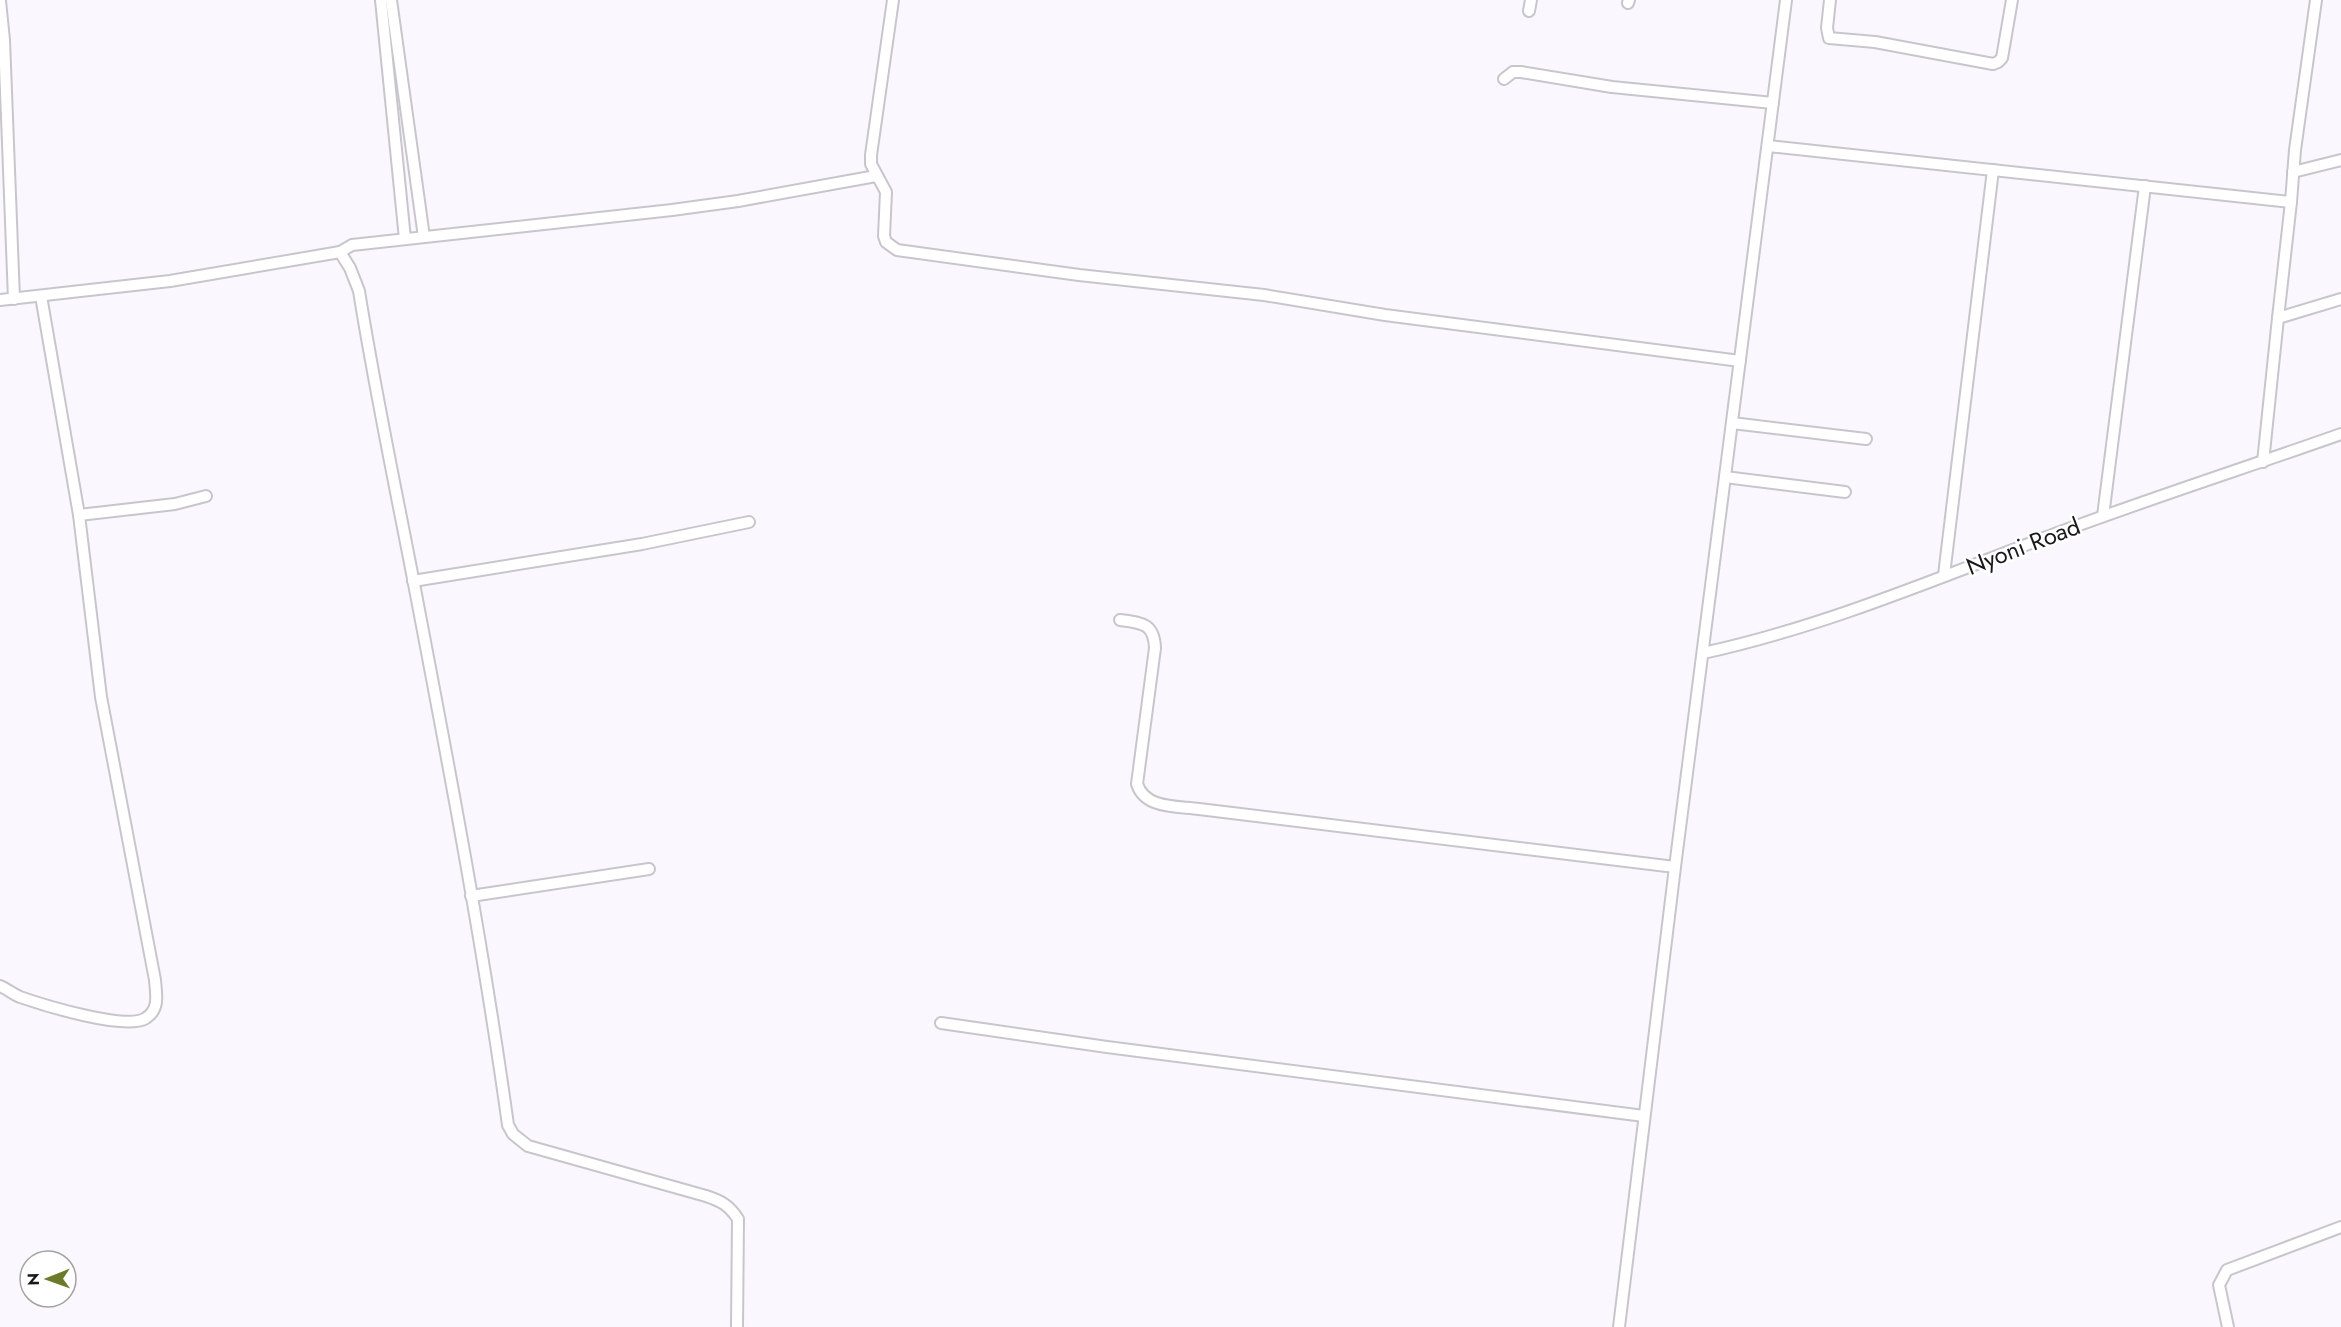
<svg xmlns="http://www.w3.org/2000/svg" width="2341" height="1327" viewBox="0 0 2341 1327" font-family="Jost,sans-serif">
	<rect width="100%" height="100%" fill="#faf8fe"/>
	<g fill="none" stroke-linecap="round" stroke-linejoin="round">
		<defs>
			<g id="minor">
				<polyline points="381,0 405,239"/>
				<polyline points="391,0 424,237"/>
				<polyline points="893,0 871,155 871,164 886,192 884,236 886,242 897,250 1079,275 1264,295 1385,315 1740,361"/>
				<polyline points="1830,0 1827,28 1829,38 1875,42 1993,64 1998,62 2002,58 2012,0"/>
				<polyline points="0,1 4,40 14,299"/>
				<polyline points="1628,3 1629,0"/>
				<polyline points="1529,11 1531,0"/>
				<polyline points="1504,79 1513,72 1521,72 1612,87 1773,103"/>
				<polyline points="1768,146 2291,202 2295,150 2316,0"/>
				<polyline points="2293,172 2341,160"/>
				<polyline points="2291,202 2278,318 2341,299"/>
				<polyline points="340,252 352,245 672,210 738,201 876,176"/>
				<path d="M 0,300 L 170,281 L 340,252 L 350,268 L 359,291 C 375,391 396,490 415,589 C 449,767 483,945 508,1125 L 513,1134 L 528,1146 L 706,1196 C 721,1201 729,1205 738,1219 L 737,1327"/>
				<polyline points="1732,423 1866,439"/>
				<polyline points="2263,462 2278,318"/>
				<polyline points="1725,477 1845,492"/>
				<polyline points="79,515 175,504 206,496"/>
				<polyline points="2103,516 2145,186"/>
				<polyline points="1944,575 1993,170"/>
				<polyline points="413,581 642,544 749,522"/>
				<path d="M 1120,620 C 1142,623 1154,623 1155,648 L 1137,784 C 1145,809 1177,806 1199,809 L 1675,867"/>
				<path d="M 1703,653 C 1823,627 1938,578 2052,535 C 2148,499 2245,468 2341,434"/>
				<polyline points="471,896 649,869"/>
				<path d="M 0,986 C 7,989 13,994 20,997 C 43,1005 127,1031 146,1018 C 160,1009 156,994 155,980 L 101,697 L 79,515 L 41,296"/>
				<polyline points="941,1023 1107,1047 1644,1116"/>
				<polyline points="1619,1327 1675,867 1786,0"/>
				<polyline points="2228,1327 2219,1285 2227,1270 2341,1227"/>
			</g>
		</defs>
		<!-- minor casing -->
		<use href="#minor" stroke="#c8c6cc" stroke-width="14"/>
		<!-- minor -->
		<use href="#minor" stroke="#fff" stroke-width="10"/>
	</g>
	<g text-anchor="middle" dominant-baseline="central" stroke-width="5" stroke-linejoin="round" paint-order="stroke">
		<!-- street labels -->
		<g font-size="24" fill="#19191b" stroke="#fff">
			<text transform="translate(2023 546) rotate(-21)">Nyoni Road</text>
		</g>
	</g>
	<!-- north arrow -->
	<g transform="translate(48 1279) rotate(269)"><circle r="28" fill="#ffffff" stroke="#a3a3a4" stroke-width="1.5"/>
	<path d="M0-4.5L10 22L0 15L-10 22Z" fill="#6c7b28"/>
	<text y="-9" font-size="16" font-weight="bold" text-anchor="middle" fill="#19191b">N</text>
	</g>
</svg>
